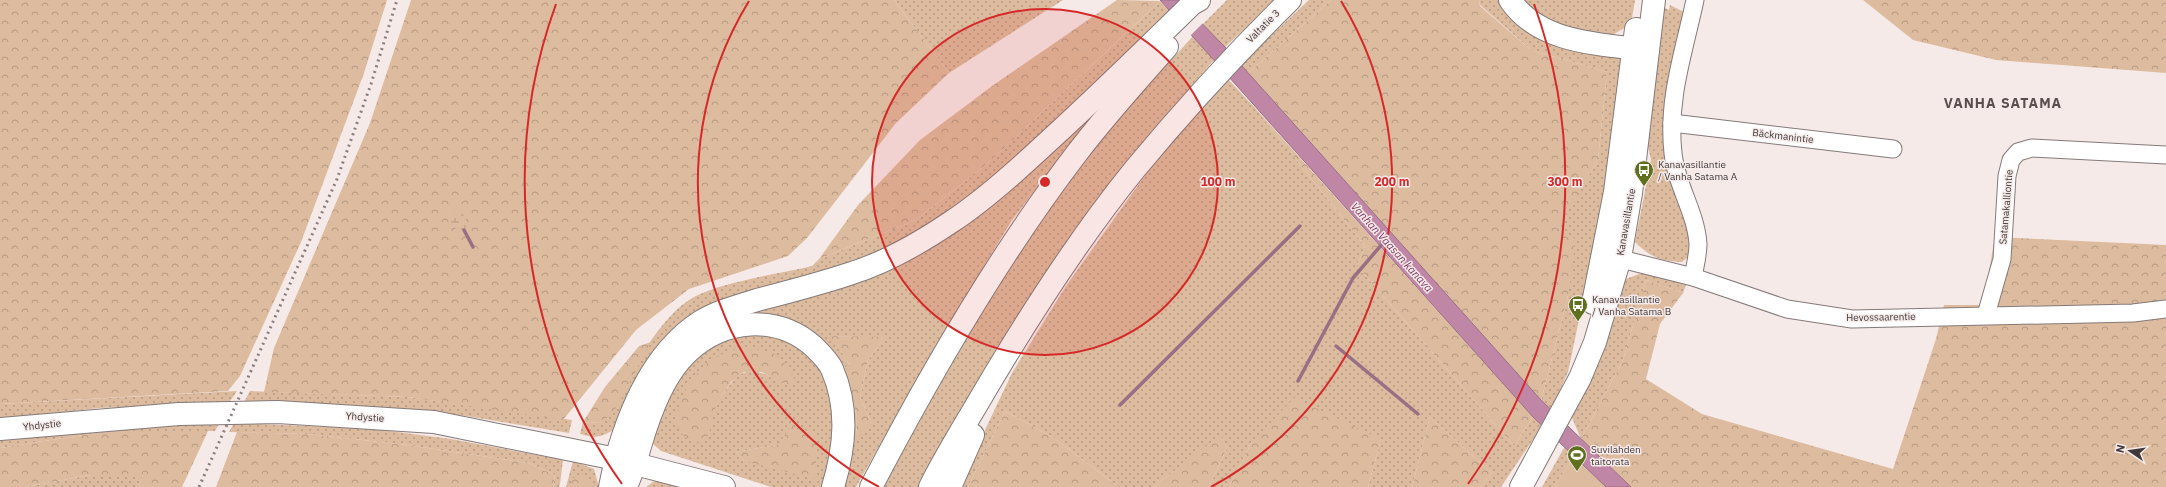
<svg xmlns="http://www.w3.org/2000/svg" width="2166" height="487" viewBox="0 0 2166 487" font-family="'IBM Plex Sans',sans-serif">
	<defs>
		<pattern id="grass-dots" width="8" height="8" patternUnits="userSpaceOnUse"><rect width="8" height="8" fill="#ddbb9e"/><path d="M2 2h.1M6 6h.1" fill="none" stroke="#b59982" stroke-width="1.8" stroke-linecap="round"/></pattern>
		<pattern id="forest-crowns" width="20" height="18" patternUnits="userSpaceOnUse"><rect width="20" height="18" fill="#ddbb9e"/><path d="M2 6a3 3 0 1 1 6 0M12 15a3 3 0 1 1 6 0" fill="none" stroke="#b59982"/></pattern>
		<pattern id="wetland-marsh" width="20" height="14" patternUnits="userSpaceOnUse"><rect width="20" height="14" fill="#ddbb9e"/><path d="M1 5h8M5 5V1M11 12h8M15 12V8" fill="none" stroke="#b59982"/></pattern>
	</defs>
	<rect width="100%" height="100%" fill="#f6eae9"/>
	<!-- grass -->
	<g fill="url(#grass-dots)" fill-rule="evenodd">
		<polygon points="894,0 1063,0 949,73"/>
		<polygon points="1227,0 1276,0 1225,47 1202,25"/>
		<polygon points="1309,0 1331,0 1248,73 1240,65"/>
		<polygon points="1479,0 1501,0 1624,61 1600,239 1584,296 1568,372 1551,410 1541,401 1568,296 1555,230 1598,160 1607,72 1531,50 1480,5"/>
		<polygon points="1522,0 1635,0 1631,24 1609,37 1546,21"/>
		<path d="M 1160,1 L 1172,14 L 996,180 L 874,260 L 777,287 L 613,430 C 600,438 595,438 580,434 L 583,422 L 602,423 C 624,386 654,323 689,300 C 717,282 779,274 812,266 L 819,259 L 916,220 L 988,163 Z"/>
		<path d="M 1670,5 L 1684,12 L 1667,110 L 1692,249 L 1689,256 L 1682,262 C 1660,261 1650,257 1635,242 L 1651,160 L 1646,137 L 1661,6 L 1669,10 Z"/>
		<polygon points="1193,36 1214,60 1128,159 1011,327 921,487 883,487 943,374 1035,228 1103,136"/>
		<polygon points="1228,79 1256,109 1365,246 1357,266 1514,446 1533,417 1542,426 1501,487 1480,487 1492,473 1430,417 1412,487 1368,487 1381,439 1252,442 1229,487 1209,487 1227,448 1221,436 1153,487 1119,487 1054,438 1005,411 968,487 958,487 1012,373 1066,286 1159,156"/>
		<path d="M 1102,103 L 1012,220 L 937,343 L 856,487 L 838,487 L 839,369 L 738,311 L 850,282 ZM 831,336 L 884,338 L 868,360 L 860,397 L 871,423 L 856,435 L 857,417 L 844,369 L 849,364 Z"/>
		<polygon points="1639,274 1653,274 1686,285 1683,293 1646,280 1623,360 1581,439 1570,413 1621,285 1626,279"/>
		<path d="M 759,329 L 793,338 L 816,359 L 835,392 L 836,440 L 827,487 L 771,487 L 661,451 L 652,443 L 654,420 L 675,382 L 701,346 ZM 737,349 L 777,381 C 744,359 734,377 716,405 ZM 777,445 L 744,461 L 736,452 Z"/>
		<polygon points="237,391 229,403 99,408 0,419 0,404"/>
		<polygon points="250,391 408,397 572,420 569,433 460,415 396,410 243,404"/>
		<polygon points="234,423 374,429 451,439 563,460 560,484 559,487 553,487 555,475 528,463 408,445 308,434 229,432"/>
		<polygon points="219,424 215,431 109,431 0,448 0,439 115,426"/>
		<polygon points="1565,446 1574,457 1554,487 1542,487"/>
		<polygon points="573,461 594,469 599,487 566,487"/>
		<polygon points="90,475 143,475 138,487 25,487"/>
		<polygon points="656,480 683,487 646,487"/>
	</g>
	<!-- forest -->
	<g fill="url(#forest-crowns)">
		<polygon points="0,0 387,0 364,73 301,242 240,376 228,391 0,404"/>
		<polygon points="411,0 894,0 949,73 896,123 807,238 788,256 689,289 636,330 563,420 408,397 264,392 274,348 370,123"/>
		<polygon points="1117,0 1160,1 988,163 916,220 819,259 858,205 920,140 992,86"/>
		<polygon points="1331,0 1479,0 1480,6 1531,50 1607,72 1598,160 1556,230 1576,239 1568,296 1541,401 1248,73"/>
		<polygon points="1863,0 2166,0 2166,73 1996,60 1913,40"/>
		<polygon points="1256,109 1533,417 1514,446 1357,266 1365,246"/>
		<polygon points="1995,237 2166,245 2166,487 1631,487 1581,439 1623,360 1646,280 1683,293 1660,324 1646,379 1702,414 1893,469 1936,339 1944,305 1983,305"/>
		<polygon points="830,336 885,337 868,360 860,397 871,423 864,435 856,436 857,417 844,369 849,364"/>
		<polygon points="651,342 617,407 602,423 583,422 605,387 639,346"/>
		<path d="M 737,349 C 768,350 777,348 794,377 L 791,385 L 777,381 L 762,372 L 744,372 L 731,382 L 716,405 L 709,434 L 702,443 C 698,441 691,441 687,438 C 661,423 690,380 704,366 C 713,357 725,352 737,349 Z"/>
		<polygon points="1294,398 1381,439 1368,487 1229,487 1252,442"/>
		<polygon points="1005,411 1054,438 1119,487 968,487"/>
		<polygon points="1430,417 1492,473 1480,487 1412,487"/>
		<polygon points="792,426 812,432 817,444 815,479 744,461 736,452 777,445"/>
		<polygon points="109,431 208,431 182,487 138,487 143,475 90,475 25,487 0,487 0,448"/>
		<polygon points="237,432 308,434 408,445 528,463 555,475 553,487 216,487"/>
		<polygon points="1221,435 1227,448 1209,487 1153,487"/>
		<polygon points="582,473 592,487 570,487 572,479"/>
	</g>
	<!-- wetland -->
	<polygon fill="url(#wetland-marsh)" points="451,209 461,210 468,224 464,230 458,232 449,219"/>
	<!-- park -->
	<polygon fill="#ddbb9e" points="1574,457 1606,487 1554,487"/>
	<!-- water -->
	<polygon fill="#bf86a5" stroke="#996f85" points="1160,0 1179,0 1225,47 1541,400 1631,487 1606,487 1533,417"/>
	<!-- pier -->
	<polygon fill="#f6eae9" points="1184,4 1203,23 1190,36 1172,16"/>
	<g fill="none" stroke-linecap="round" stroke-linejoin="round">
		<!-- stream -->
		<g stroke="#996f85" stroke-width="3.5">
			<polyline points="464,230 473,247"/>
			<polyline points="1336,346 1418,414"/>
			<polyline points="1298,381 1353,278 1383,243"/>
			<polyline points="1120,405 1300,226"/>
		</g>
		<defs>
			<g id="minor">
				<polyline points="1672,123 1893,149"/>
				<polyline points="1609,256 1693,277 1787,309 1852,319 2133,313 2166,309"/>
				<path d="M 1693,277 C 1695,266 1698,255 1698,244 C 1696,212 1676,185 1673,153 C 1667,99 1684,52 1695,0"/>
				<polyline points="1986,315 2002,259 2007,176 2011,160 2018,152 2032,148 2166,155"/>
			</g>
			<g id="major">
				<polyline points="1593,303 1615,192 1636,29"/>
				<polyline points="610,487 616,459"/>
				<polyline points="626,487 635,464"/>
				<polyline points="1521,487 1580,378 1595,342 1620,258 1631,193 1654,0"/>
			</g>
			<g id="highway">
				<path d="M 1510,0 C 1540,44 1601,44 1648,50"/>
				<polyline points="0,429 179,414 278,412 434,422 616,459 724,487"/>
				<path d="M 616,459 C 630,408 654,352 700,322 C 718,311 738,306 757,300 C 788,292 819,284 849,274 C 885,263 920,243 951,222 C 983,201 1012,175 1040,149 C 1092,102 1142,53 1192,4 L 1199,0"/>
				<path d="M 635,464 C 645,427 660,377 689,351 C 724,319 776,314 813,346 C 820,353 828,360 832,369 C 849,408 845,447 833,487"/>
				<path d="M 871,487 C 931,372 998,256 1077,153 C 1105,116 1136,82 1167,47"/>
				<path d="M 930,487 C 946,455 965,425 983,394 C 1029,316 1078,239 1135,169 C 1184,110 1235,54 1290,0"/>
				<polyline points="950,487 973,435"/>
			</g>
		</defs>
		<!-- minor casing -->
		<use href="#minor" stroke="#847a79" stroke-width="19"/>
		<!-- major casing -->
		<use href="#major" stroke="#847a79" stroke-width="24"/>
		<!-- highway casing -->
		<use href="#highway" stroke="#847a79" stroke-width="24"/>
		<!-- minor -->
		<use href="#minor" stroke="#fff" stroke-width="17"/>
		<!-- major -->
		<use href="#major" stroke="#fff" stroke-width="22"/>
		<!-- highway -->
		<use href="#highway" stroke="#fff" stroke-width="22"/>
		<!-- rail -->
		<polyline stroke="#888080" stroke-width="3" stroke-dasharray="2 4" stroke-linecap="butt" points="199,487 337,179 371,84 397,0"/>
	</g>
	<!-- distance rings -->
	<circle cx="1045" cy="182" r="173" fill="#d62828" fill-opacity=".12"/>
	<g fill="none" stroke="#d62828" stroke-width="2">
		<circle cx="1045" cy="182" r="173"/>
		<path d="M879 487A347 347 0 0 1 749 1M1341 1A347 347 0 0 1 1211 487"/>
		<path d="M622 484A520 520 0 0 1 556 4M1534 4A520 520 0 0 1 1468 484"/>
	</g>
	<!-- icons -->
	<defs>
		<symbol id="bus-pin" viewBox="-11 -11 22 30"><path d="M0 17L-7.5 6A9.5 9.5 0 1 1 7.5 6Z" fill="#5f701e" stroke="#f6eae9"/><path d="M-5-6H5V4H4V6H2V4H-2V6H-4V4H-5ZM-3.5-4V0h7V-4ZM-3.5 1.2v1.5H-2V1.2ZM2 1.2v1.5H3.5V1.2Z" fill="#fff"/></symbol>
		<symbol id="stadium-pin" viewBox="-11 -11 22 30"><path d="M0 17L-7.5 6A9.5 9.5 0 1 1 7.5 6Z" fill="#5f701e" stroke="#f6eae9"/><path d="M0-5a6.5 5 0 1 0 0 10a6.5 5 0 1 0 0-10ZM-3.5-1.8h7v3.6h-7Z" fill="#fff"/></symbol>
	</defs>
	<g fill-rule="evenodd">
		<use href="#bus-pin" x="1633" y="159" width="22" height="30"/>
		<use href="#bus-pin" x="1567" y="294" width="22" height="30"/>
		<use href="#stadium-pin" x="1566" y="444" width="22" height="30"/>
	</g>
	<g text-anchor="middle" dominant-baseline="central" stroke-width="3" stroke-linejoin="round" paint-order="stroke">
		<!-- street labels -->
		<g font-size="10" fill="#3f3a3a" stroke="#f6eae9">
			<text transform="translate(1263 26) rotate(-45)">Valtatie 3</text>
			<text transform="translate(1783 136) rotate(7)">Bäckmanintie</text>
			<text transform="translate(2006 207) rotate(-85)">Satamakalliontie</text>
			<text transform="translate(1626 222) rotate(-80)">Kanavasillantie</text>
			<text transform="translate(1881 317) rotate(-1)">Hevossaarentie</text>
			<text transform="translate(365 417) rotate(4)">Yhdystie</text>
			<text transform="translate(42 425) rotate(-6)">Yhdystie</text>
		</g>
		<!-- poi labels -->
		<g font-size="10" fill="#3f3a3a" stroke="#f6eae9" text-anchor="start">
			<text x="1658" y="164">Kanavasillantie<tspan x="1658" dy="12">/ Vanha Satama A</tspan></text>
			<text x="1592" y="299">Kanavasillantie<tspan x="1592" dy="12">/ Vanha Satama B</tspan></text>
			<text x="1591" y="449">Suvilahden<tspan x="1591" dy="12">taitorata</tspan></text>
		</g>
		<!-- water labels -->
		<g font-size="11" font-style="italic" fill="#803963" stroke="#f6eae9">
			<text transform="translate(1392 247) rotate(48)">Vanhan Vaasan kanava</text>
		</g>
		<!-- district labels -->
		<g font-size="14" font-weight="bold" letter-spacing="1" fill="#594f4e" stroke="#f6eae9">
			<text x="2003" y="103">VANHA SATAMA</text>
		</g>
	</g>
	<circle cx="1045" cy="182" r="6" fill="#d62828" stroke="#f6eae9" stroke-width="2"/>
	<g font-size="12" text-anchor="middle" font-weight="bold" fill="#d62828" stroke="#f6eae9" stroke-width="3" stroke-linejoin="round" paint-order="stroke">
		<text x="1218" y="186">100 m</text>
		<text x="1392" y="186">200 m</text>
		<text x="1565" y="186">300 m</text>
	</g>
	<!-- north arrow -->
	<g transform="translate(2130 451) rotate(283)" stroke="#f6eae9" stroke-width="3" paint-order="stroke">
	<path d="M0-3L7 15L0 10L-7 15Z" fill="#3f3a3a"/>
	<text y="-6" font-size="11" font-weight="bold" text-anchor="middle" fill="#3f3a3a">N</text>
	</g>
</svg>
